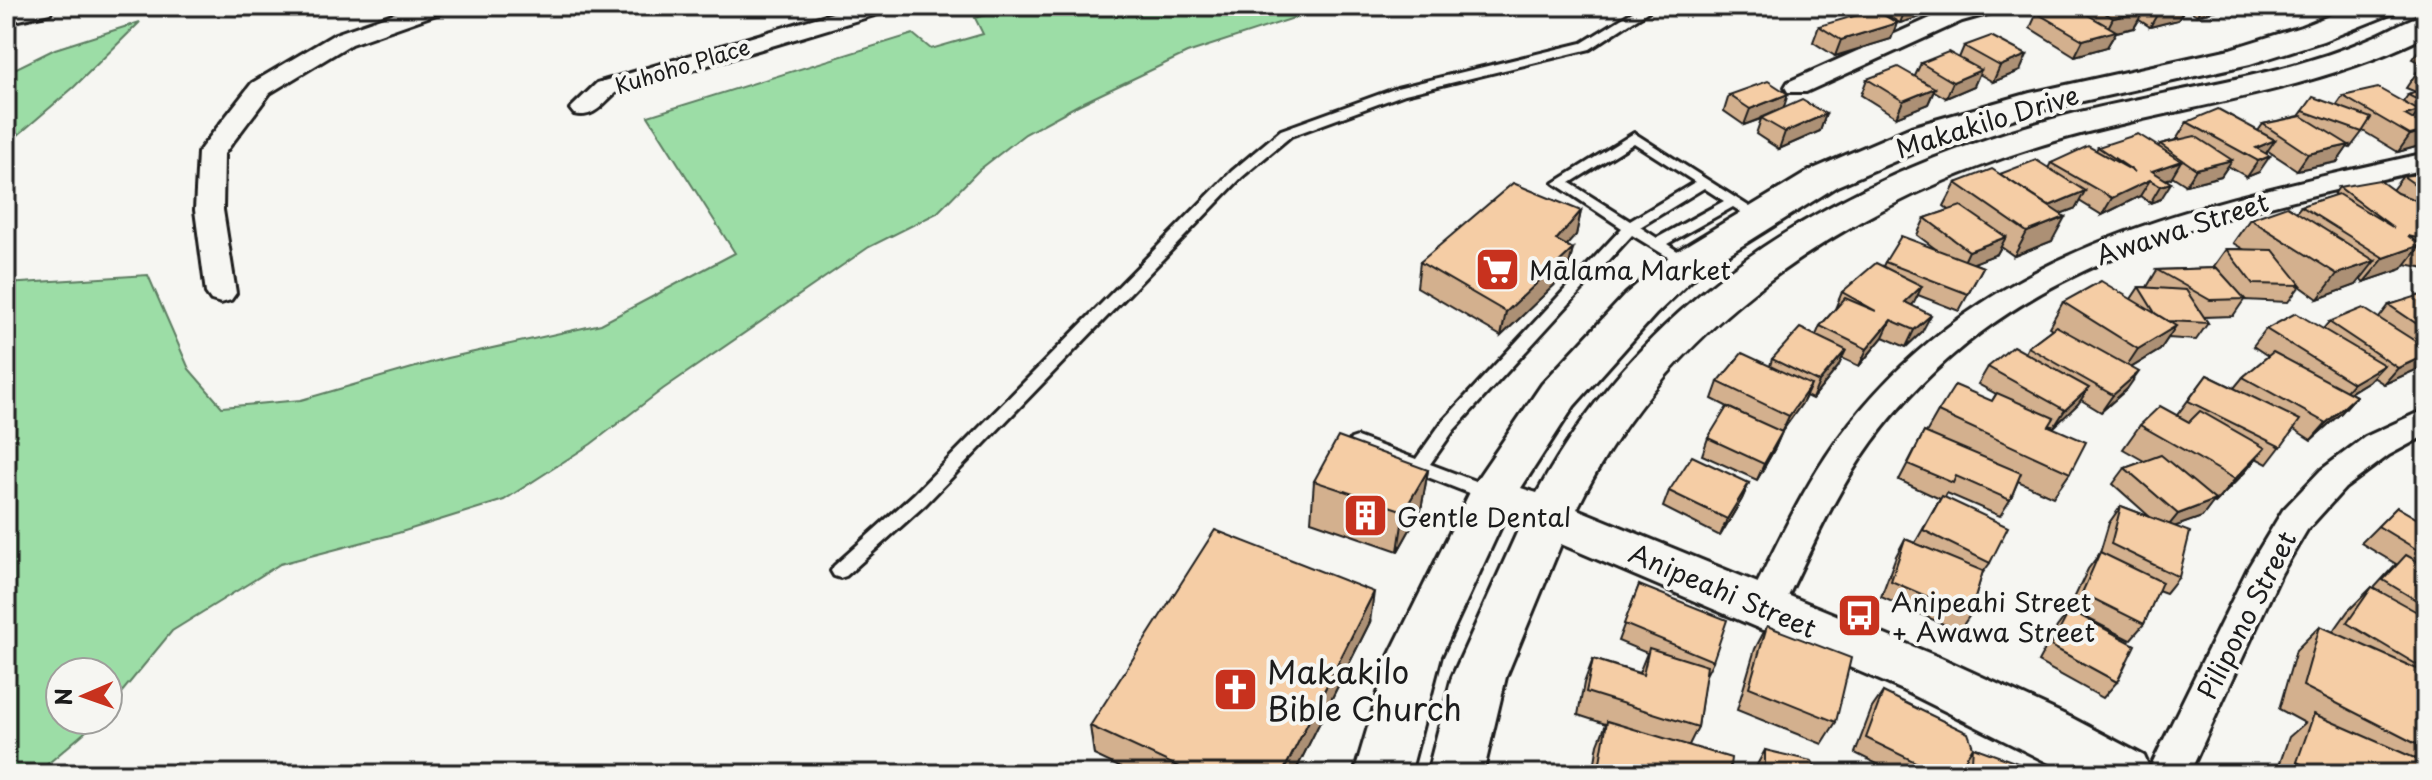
<svg xmlns="http://www.w3.org/2000/svg" width="2432" height="780" viewBox="0 0 2432 780" font-family="'Playpen Sans',sans-serif">
	<rect width="100%" height="100%" fill="#f6f6f2"/>
	<filter id="ink" filterUnits="userSpaceOnUse"><feTurbulence type="fractalNoise" baseFrequency=".0125" numOctaves="2"/><feDisplacementMap in="SourceGraphic" scale="16" xChannelSelector="R" yChannelSelector="G"/><feConvolveMatrix kernelMatrix="1 2 1 2 8 2 1 2 1" color-interpolation-filters="sRGB"/></filter>
	<g filter="url(#ink)">
		<!-- green -->
		<g fill="#9cdda6" stroke="#5c7c61" stroke-width="2">
			<polygon points="1019,6 1357,6 1300,16 1187,53 1078,105 1025,134 979,170 937,213 869,247 663,389 591,444 504,500 398,533 280,564 172,631 108,709 108,672 60,672 60,720 99,720 36,774 6,774 6,284 148,275 189,369 222,407 301,400 447,358 601,324 735,253 648,116 913,34 931,49 983,34 975,18"/>
			<polygon points="140,22 74,87 10,142 6,176 6,73 55,49"/>
		</g>
		<g fill="none" stroke-linecap="round" stroke-linejoin="round">
			<defs>
				<g id="lane">
					<polygon points="1642,6 1656,6 1590,49 1405,94 1291,136 1242,177 926,504 846,576 840,578 834,576 831,571 834,566 914,494 1232,171 1281,130 1397,88 1582,43"/>
					<path d="M 1634,133 L 1764,216 L 1762,219 L 1752,219 L 1733,207 L 1667,244 L 1691,260 L 1693,263 L 1691,266 L 1686,268 L 1632,235 L 1454,430 L 1430,464 L 1496,489 L 1499,494 L 1496,499 L 1484,499 L 1351,447 L 1349,443 L 1351,439 L 1357,437 L 1416,459 L 1442,422 L 1622,228 L 1554,183 ZM 1634,143 L 1695,182 L 1630,221 L 1570,183 ZM 1704,188 L 1724,201 L 1657,238 L 1640,227 Z"/>
				</g>
				<g id="street">
					<polygon points="415,6 448,6 445,11 351,44 270,93 224,154 223,210 236,293 231,300 221,303 211,300 206,293 195,210 198,153 202,147 252,83 335,34"/>
					<path d="M 856,6 L 891,6 L 888,11 L 615,93 C 602,105 593,119 574,114 L 570,109 L 597,83 Z"/>
					<polygon points="1964,6 2001,6 1998,11 1962,21 1806,92 1788,92 1785,87 1788,82 1946,11"/>
					<path d="M 2426,153 L 2426,169 C 2217,217 2008,257 1872,442 C 1832,497 1807,559 1777,619 L 1764,623 L 1751,619 L 1745,608 C 1777,545 1806,479 1850,423 C 1996,239 2211,202 2426,153 Z"/>
					<polygon points="2426,409 2426,435 2389,455 2345,488 2307,530 2281,574 2189,774 2147,774 2248,568 2283,510 2321,470 2365,437"/>
				</g>
				<g id="secondary">
					<polygon points="6,6 55,6 50,13 6,23"/>
					<path d="M 2354,6 L 2398,6 L 2393,13 L 2323,41 L 2250,64 L 2038,111 L 1937,143 L 1837,186 L 1700,272 L 1656,314 L 1574,406 L 1521,488 L 1537,493 C 1647,292 1834,180 2049,120 C 2125,99 2203,88 2279,69 C 2310,61 2341,51 2371,38 C 2389,31 2406,19 2426,14 L 2426,36 C 2325,86 2216,101 2108,127 C 1890,179 1678,301 1577,509 L 1941,658 L 2072,718 L 2144,756 L 2152,774 L 2071,774 L 1903,690 L 1561,544 L 1506,677 L 1483,774 L 1427,774 L 1452,677 L 1520,526 L 1504,520 L 1441,656 L 1410,774 L 1354,774 L 1389,656 L 1475,482 L 1542,384 L 1626,294 L 1672,254 L 1811,170 L 1911,127 L 2030,93 L 2230,49 L 2301,27 Z"/>
				</g>
			</defs>
			<!-- lane casing -->
			<use href="#lane" stroke="#1c1c1c" stroke-width="6"/>
			<!-- street casing -->
			<use href="#street" stroke="#1c1c1c" stroke-width="6"/>
			<!-- secondary casing -->
			<use href="#secondary" stroke="#1c1c1c" stroke-width="6"/>
			<!-- lane -->
			<use href="#lane" fill="#f6f6f2" fill-rule="evenodd"/>
			<!-- street -->
			<use href="#street" fill="#f6f6f2" fill-rule="evenodd"/>
			<!-- secondary -->
			<use href="#secondary" fill="#f6f6f2" fill-rule="evenodd"/>
		</g>
		<!-- wall -->
		<g fill="#d3b08e" stroke="#1c1c1c" stroke-width="2">
			<polygon points="1873,6 1931,6 1927,15 1900,23 1873,7"/>
			<polygon points="2081,6 2226,6 2225,8 2197,15 2185,8 2178,20 2150,27 2139,20 2134,28 2116,32 2107,47 2075,56 2030,28 2037,13 2079,10"/>
			<polygon points="1897,23 1891,39 1835,56 1813,42 1819,26"/>
			<polygon points="2426,40 2426,66 2412,59"/>
			<polygon points="1964,46 2020,71 1993,82 1979,74 1974,86 1946,98 1934,91 1928,104 1896,117 1861,95 1867,79 1915,76 1921,63 1959,58"/>
			<polygon points="2426,68 2426,138 2419,146 2398,152 2363,131 2350,148 2347,147 2337,162 2297,170 2268,151 2259,172 2247,177 2228,166 2221,176 2186,185 2172,176 2171,178 2166,179 2161,199 2150,203 2140,196 2102,215 2079,201 2076,208 2060,214 2052,241 2014,256 2001,247 1997,254 1973,263 1983,267 1959,311 1918,295 1912,305 1922,332 1906,347 1883,337 1859,366 1842,358 1838,367 1812,399 1806,396 1803,402 1782,431 1775,448 1757,480 1702,455 1708,438 1746,416 1712,399 1718,382 1770,366 1772,359 1816,335 1820,326 1835,309 1842,292 1883,266 1885,262 1937,250 1917,235 1925,218 1949,210 1944,206 1956,183 2000,174 2048,168 2051,163 2096,150 2098,147 2158,147 2160,144 2179,139 2177,138 2187,122 2258,131 2263,124 2299,116 2303,111 2336,106 2343,96 2403,102 2408,95 2416,92 2406,88 2417,72"/>
			<polygon points="1729,95 1784,108 1826,114 1820,131 1779,149 1756,134 1761,119 1744,125 1724,111"/>
			<polygon points="2426,173 2426,268 2405,264 2402,269 2364,282 2360,279 2356,285 2318,299 2300,286 2288,302 2244,300 2233,316 2204,317 2208,323 2196,340 2168,338 2160,350 2131,368 2127,389 2101,412 2081,400 2054,427 2050,425 2070,473 2053,497 2018,481 2010,500 2000,516 1947,493 1945,497 1990,563 1982,574 1970,615 1959,631 1881,597 1896,556 1905,539 1915,543 1940,499 1899,480 1924,432 1926,433 1938,412 1992,401 1996,394 1978,384 1988,367 2025,353 2028,347 2052,329 2049,327 2063,302 2131,299 2139,287 2147,287 2157,270 2216,268 2214,266 2226,249 2243,249 2233,243 2250,219 2296,212 2301,206 2333,196 2339,187 2392,190 2403,176"/>
			<polygon points="1581,211 1576,235 1566,245 1573,249 1567,273 1501,336 1417,287 1420,262"/>
			<polygon points="2426,295 2426,360 2418,369 2384,384 2373,377 2369,381 2350,393 2356,396 2341,413 2311,440 2294,429 2267,464 2256,458 2245,472 2215,503 2213,502 2202,517 2176,526 2179,577 2166,593 2158,590 2144,624 2130,640 2069,609 2088,569 2100,553 2109,523 2121,506 2150,517 2113,484 2125,468 2144,461 2123,449 2140,425 2177,415 2207,375 2234,388 2243,377 2268,356 2253,346 2266,329 2323,329 2329,322 2379,318 2389,305"/>
			<polygon points="1428,470 1421,510 1398,551 1311,521 1314,481"/>
			<polygon points="1749,483 1742,499 1720,536 1663,507 1669,491"/>
			<polygon points="2397,507 2426,524 2426,633 2425,632 2423,636 2426,638 2426,774 2276,774 2289,737 2305,723 2279,709 2296,650 2320,626 2333,632 2348,611 2372,587 2374,588 2396,564 2361,543"/>
			<polygon points="1639,585 1713,661 1705,677 1698,727 1689,745 1729,774 1593,774 1598,744 1606,724 1578,715 1584,683 1593,659 1639,673 1647,653 1618,641"/>
			<polygon points="2070,610 2117,682 2103,698 2038,662 2057,627"/>
			<polygon points="1370,622 1294,774 1134,774 1094,755 1090,726"/>
			<polygon points="1767,626 1836,722 1822,744 1737,710 1755,649"/>
			<polygon points="1883,692 1973,747 2034,774 1960,774 1960,768 1956,774 1897,774 1855,753 1872,708"/>
			<polygon points="1765,750 1819,774 1752,774"/>
		</g>
		<!-- shaded-wall -->
		<g fill="#ac9074" stroke="#1c1c1c" stroke-width="2">
			<polygon points="1912,6 1931,6 1927,15 1900,23 1906,8"/>
			<polygon points="2180,6 2186,6 2178,20 2150,27 2159,11"/>
			<polygon points="2202,6 2226,6 2225,8 2197,15"/>
			<polygon points="2143,12 2134,28 2116,32 2107,47 2075,56 2083,40 2105,34 2113,18"/>
			<polygon points="1897,23 1891,39 1835,56 1841,40"/>
			<polygon points="2027,55 2020,71 1993,82 2000,66"/>
			<polygon points="1981,70 1974,86 1946,98 1953,82"/>
			<polygon points="1935,88 1928,104 1896,117 1903,101"/>
			<polygon points="1788,94 1783,110 1744,125 1750,109"/>
			<polygon points="2419,111 2407,128 2405,115"/>
			<polygon points="1826,114 1820,131 1779,149 1785,132"/>
			<polygon points="2426,131 2426,138 2419,146 2398,152 2410,135"/>
			<polygon points="2275,140 2264,156 2256,148"/>
			<polygon points="2349,145 2337,162 2297,170 2308,154"/>
			<polygon points="2270,156 2259,172 2247,177 2258,161"/>
			<polygon points="2232,160 2221,176 2186,185 2196,169"/>
			<polygon points="2181,161 2171,178 2155,183 2150,180 2140,196 2102,215 2112,198 2152,171"/>
			<polygon points="2171,183 2161,199 2150,203 2160,186"/>
			<polygon points="2085,191 2076,208 2039,222 2049,206"/>
			<polygon points="1581,211 1576,235 1550,264 1556,240"/>
			<polygon points="2065,217 2052,241 2014,256 2027,232"/>
			<polygon points="2006,237 1997,254 1961,268 1969,251"/>
			<polygon points="2421,245 2402,269 2364,282 2384,258"/>
			<polygon points="1573,249 1567,273 1501,336 1506,312"/>
			<polygon points="2375,261 2356,285 2318,299 2337,274"/>
			<polygon points="1922,286 1914,303 1897,319 1905,302"/>
			<polygon points="1931,315 1922,332 1906,347 1914,330"/>
			<polygon points="1891,320 1883,337 1859,366 1867,349"/>
			<polygon points="2176,326 2160,350 2122,373 2138,349"/>
			<polygon points="1846,350 1838,367 1812,399 1819,382"/>
			<polygon points="2426,355 2426,360 2418,369 2384,384 2398,368"/>
			<polygon points="2384,365 2369,381 2339,399 2353,383"/>
			<polygon points="2139,372 2127,389 2101,412 2113,395"/>
			<polygon points="1811,385 1803,402 1781,433 1789,416"/>
			<polygon points="2089,388 2078,404 2054,427 2065,410"/>
			<polygon points="2356,396 2341,413 2311,440 2326,423"/>
			<polygon points="1782,432 1775,448 1757,480 1764,464"/>
			<polygon points="2265,448 2245,472 2215,503 2235,479"/>
			<polygon points="1428,470 1421,510 1398,551 1404,511"/>
			<polygon points="1749,483 1742,499 1720,536 1727,519"/>
			<polygon points="2215,500 2202,517 2165,530 2178,514"/>
			<polygon points="1374,592 1370,622 1294,774 1282,774"/>
		</g>
		<!-- building -->
		<g fill="#f5cda5" stroke="#1c1c1c" stroke-width="2">
			<polygon points="2063,6 2072,6 2116,31 2083,40 2037,13"/>
			<polygon points="2094,6 2133,6 2143,12 2113,18"/>
			<polygon points="2150,6 2180,6 2159,11"/>
			<polygon points="1875,10 1897,23 1841,40 1819,26"/>
			<polygon points="1991,36 2027,55 2000,66 1964,46"/>
			<polygon points="1948,52 1981,70 1953,82 1921,63"/>
			<polygon points="1898,67 1935,88 1903,101 1867,79"/>
			<polygon points="2426,68 2426,76 2417,72"/>
			<polygon points="1768,81 1788,94 1750,109 1729,95"/>
			<polygon points="2378,88 2419,111 2405,115 2426,127 2426,131 2410,135 2343,96"/>
			<polygon points="2426,89 2426,104 2408,95"/>
			<polygon points="2313,97 2371,118 2362,132 2303,111"/>
			<polygon points="1802,100 1826,114 1785,132 1761,118"/>
			<polygon points="2218,109 2275,140 2256,148 2270,156 2258,161 2187,122"/>
			<polygon points="2302,116 2349,145 2308,154 2263,124"/>
			<polygon points="2138,134 2181,161 2152,171 2171,183 2160,186 2150,180 2112,198 2051,163 2088,146 2135,172 2098,147"/>
			<polygon points="2195,136 2232,160 2196,169 2160,144"/>
			<polygon points="2036,160 2085,191 2049,206 2000,174"/>
			<polygon points="1992,169 2065,217 2027,232 1956,183"/>
			<polygon points="2426,173 2426,192 2403,176"/>
			<polygon points="2379,180 2397,193 2426,204 2426,240 2408,236 2421,245 2384,258 2301,206 2338,194 2394,228 2339,187"/>
			<polygon points="1513,183 1581,211 1556,240 1573,249 1506,312 1420,262"/>
			<polygon points="1961,206 2006,237 1969,251 1925,218"/>
			<polygon points="2287,206 2375,261 2337,274 2250,219"/>
			<polygon points="1901,236 1983,267 1968,294 1885,262"/>
			<polygon points="2226,249 2273,250 2301,285 2253,284"/>
			<polygon points="1876,263 1922,286 1905,302 1931,315 1914,330 1891,320 1867,349 1820,326 1845,298 1876,311 1842,292"/>
			<polygon points="2217,268 2245,299 2210,300 2157,270"/>
			<polygon points="2101,281 2176,326 2138,349 2063,302"/>
			<polygon points="2139,287 2186,290 2208,323 2168,321 2155,313"/>
			<polygon points="2424,294 2426,295 2426,330 2389,305"/>
			<polygon points="2363,308 2426,348 2426,355 2398,368 2329,322"/>
			<polygon points="2296,313 2384,365 2353,383 2266,329"/>
			<polygon points="2056,326 2139,372 2113,395 2028,347"/>
			<polygon points="1800,328 1846,350 1819,382 1772,359"/>
			<polygon points="2013,346 2089,388 2065,410 1988,367"/>
			<polygon points="2273,352 2356,396 2326,423 2243,377"/>
			<polygon points="1742,353 1811,385 1789,416 1718,382"/>
			<polygon points="2207,375 2300,420 2281,447 2188,401"/>
			<polygon points="1955,385 1992,401 1997,393 2054,418 2049,426 2086,442 2070,473 1938,412"/>
			<polygon points="2160,406 2189,422 2200,411 2265,448 2235,479 2140,425"/>
			<polygon points="1727,407 1782,432 1764,464 1708,438"/>
			<polygon points="1924,432 2021,473 2010,500 1956,476 1953,483 1908,464"/>
			<polygon points="1338,437 1428,470 1404,511 1314,481"/>
			<polygon points="2161,455 2215,500 2178,514 2125,468"/>
			<polygon points="1692,456 1749,483 1727,519 1669,491"/>
			<polygon points="1942,496 2008,527 1990,563 1923,530"/>
			<polygon points="2121,506 2190,532 2179,577 2111,544"/>
			<polygon points="2397,507 2426,524 2426,555 2378,526"/>
			<polygon points="1215,530 1374,592 1282,774 1194,774 1090,726"/>
			<polygon points="1905,539 1983,571 1970,615 1891,581"/>
			<polygon points="2100,552 2162,582 2144,624 2082,593"/>
			<polygon points="2406,555 2426,566 2426,606 2383,580"/>
			<polygon points="1639,585 1727,620 1713,661 1624,624"/>
			<polygon points="2372,587 2426,617 2426,630 2423,636 2426,638 2426,670 2347,623"/>
			<polygon points="2070,610 2135,645 2117,682 2051,646"/>
			<polygon points="1767,626 1851,658 1836,722 1749,687"/>
			<polygon points="2320,626 2426,673 2426,749 2303,686"/>
			<polygon points="1649,648 1707,666 1698,727 1586,692 1593,659 1643,675"/>
			<polygon points="1883,692 1968,733 1973,747 2034,769 2034,774 1971,774 1973,747 1956,774 1940,774 1866,738"/>
			<polygon points="2314,714 2426,763 2426,774 2319,774 2297,762"/>
			<polygon points="1607,721 1731,758 1729,774 1598,774"/>
			<polygon points="1765,750 1812,761 1819,774 1765,774"/>
		</g>
	</g>
	<!-- icons -->
	<defs>
		<symbol id="supermarket-square" viewBox="-11 -11 22 22"><rect x="-9" y="-9" width="18" height="18" rx="4" fill="#c8321e" stroke="#f6f6f2"/><path d="M-6-5.5h2.5l.6 2H6L4.5 2H-2.5L-4.4-4H-6ZM-1.5 3.2a1.3 1.3 0 1 0 .1 0ZM3 3.2a1.3 1.3 0 1 0 .1 0Z" fill="#fff"/></symbol>
		<symbol id="building-square" viewBox="-11 -11 22 22"><rect x="-9" y="-9" width="18" height="18" rx="4" fill="#c8321e" stroke="#f6f6f2"/><path d="M-4-6H4V6H1V3H-1V6H-4ZM-2.5-4.3h1.7v1.8h-1.7ZM.8-4.3h1.7v1.8H.8ZM-2.5-1h1.7V.8h-1.7ZM.8-1h1.7V.8H.8Z" fill="#fff"/></symbol>
		<symbol id="bus-square" viewBox="-11 -11 22 22"><rect x="-9" y="-9" width="18" height="18" rx="4" fill="#c8321e" stroke="#f6f6f2"/><path d="M-5-6H5V4H4V6H2V4H-2V6H-4V4H-5ZM-3.5-4V0h7V-4ZM-3.5 1.2v1.5H-2V1.2ZM2 1.2v1.5H3.5V1.2Z" fill="#fff"/></symbol>
		<symbol id="church-square" viewBox="-11 -11 22 22"><rect x="-9" y="-9" width="18" height="18" rx="4" fill="#c8321e" stroke="#f6f6f2"/><path d="M-1.2-6h2.4v3.5h3.3v2.4h-3.3V6h-2.4V-.1h-3.3v-2.4h3.3Z" fill="#fff"/></symbol>
	</defs>
	<g fill-rule="evenodd">
		<use href="#supermarket-square" x="1472" y="244" width="51" height="51"/>
		<use href="#building-square" x="1340" y="490" width="51" height="51"/>
		<use href="#bus-square" x="1834" y="590" width="51" height="51"/>
		<use href="#church-square" x="1210" y="664" width="51" height="51"/>
	</g>
	<g text-anchor="middle" dominant-baseline="central" stroke-width="8" stroke-linejoin="round" paint-order="stroke">
		<!-- far-street labels -->
		<g font-size="22" fill="#1c1c1c" stroke="#f6f6f2">
			<text transform="translate(682 65) rotate(-17)">Kuhoho Place</text>
		</g>
		<!-- street labels -->
		<g font-size="26" fill="#1c1c1c" stroke="#f6f6f2">
			<text transform="translate(1987 121) rotate(-17)">Makakilo Drive</text>
			<text transform="translate(2182 228) rotate(-18)">Awawa Street</text>
			<text transform="translate(1723 590) rotate(23)">Anipeahi Street</text>
			<text transform="translate(2246 615) rotate(-63)">Pilipono Street</text>
		</g>
		<!-- poi labels -->
		<g font-size="26" fill="#1c1c1c" stroke="#f6f6f2" text-anchor="start">
			<text x="1529" y="269">Mālama Market</text>
			<text x="1397" y="516">Gentle Dental</text>
			<text x="1891" y="601">Anipeahi Street<tspan x="1891" dy="30">+ Awawa Street</tspan></text>
		</g>
		<!-- near-poi labels -->
		<g font-size="32" fill="#1c1c1c" stroke="#f6f6f2" text-anchor="start">
			<text x="1267" y="671">Makakilo<tspan x="1267" dy="37">Bible Church</tspan></text>
		</g>
	</g>
	<!-- margin -->
	<rect width="2432" height="780" fill="none" stroke="#f6f6f2" stroke-width="32"/>
	<rect x="16" y="16" width="2400" height="748" fill="none" stroke="#1c1c1c" stroke-width="3" filter="url(#ink)"/>
	<!-- north arrow -->
	<g transform="translate(84 696) rotate(268)"><circle r="38" fill="#f6f6f2" stroke="#9f9f9c" stroke-width="2"/>
	<path d="M0-6L14 30L0 20L-14 30Z" fill="#c8321e"/>
	<text y="-12" font-size="22" font-weight="bold" text-anchor="middle" fill="#1c1c1c">N</text>
	</g>
</svg>
